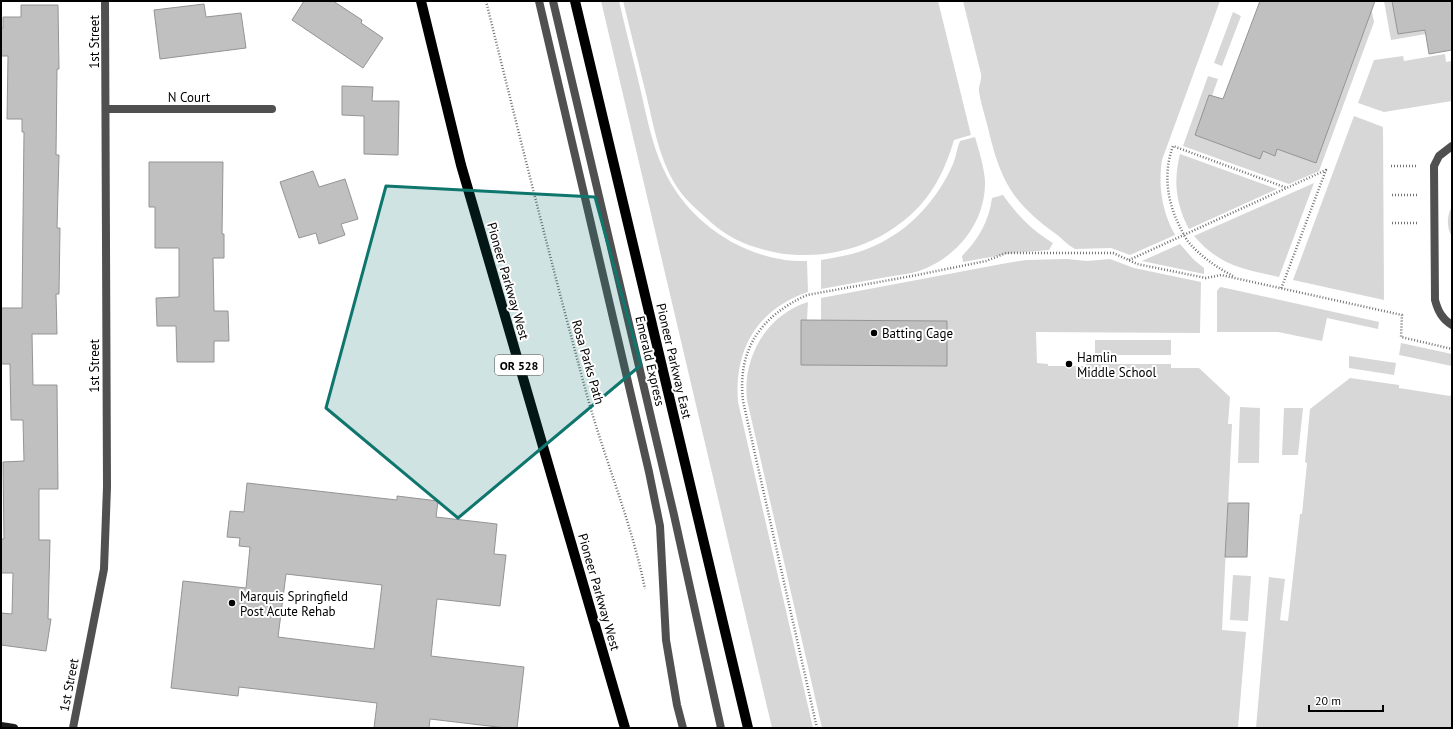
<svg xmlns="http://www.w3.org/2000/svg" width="1453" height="729" viewBox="0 0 1453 729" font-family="'PT Sans',sans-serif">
	<rect width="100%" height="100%" fill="#fff"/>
	<!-- green -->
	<g fill="#d7d7d7">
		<path d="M 601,1 L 619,1 C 626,31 634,62 641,92 C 647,118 652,144 663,168 C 684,215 729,250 780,259 C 789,261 798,261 807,261 L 808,292 C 757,309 734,350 738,402 L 813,728 L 772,728 Z"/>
		<path d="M 623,1 L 938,1 L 971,135 L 954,140 C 948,160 940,180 927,197 C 892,242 834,262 778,253 C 764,250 748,246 735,239 C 724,233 713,225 704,216 C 694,207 684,198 677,187 C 660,161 654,128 647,98 C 639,66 631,33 623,1 Z"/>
		<path d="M 963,1 L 1220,1 L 1162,160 C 1158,187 1162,211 1175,235 L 1130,255 L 1111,248 L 1075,249 C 1067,245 1062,238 1056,234 C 1012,203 1000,179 988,128 C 985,116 981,104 979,92 C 978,86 982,81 981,74 Z"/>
		<polygon points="1384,1 1392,1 1398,34 1425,30 1426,34 1391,40"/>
		<polygon points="1370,2 1374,22 1319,171 1289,184 1183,146 1208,76 1218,79 1212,96 1209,96 1195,135 1260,159 1263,151 1275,155 1277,149 1316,162 1368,18"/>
		<polygon points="1233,12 1241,16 1222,66 1214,63"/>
		<polygon points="1445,54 1446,62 1451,61 1452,69 1452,101 1384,112 1358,103 1374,60 1403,56 1404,61"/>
		<polygon points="1354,116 1383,127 1384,300 1293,280"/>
		<path d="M 975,137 C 979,151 984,166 985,181 C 986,222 957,258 919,271 C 909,274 897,275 887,277 C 865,281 843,285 821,289 L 821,260 C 839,257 857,254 874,246 C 909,231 938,199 953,164 C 956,157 957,148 960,141 Z"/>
		<path d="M 1180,154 L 1277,189 L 1189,229 C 1176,205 1173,181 1180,154 Z"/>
		<path d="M 1314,183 L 1279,277 C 1243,269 1220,266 1194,236 Z"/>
		<path d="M 1003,195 C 1017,215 1033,231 1053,243 L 1049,250 L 1013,253 L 963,262 L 962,256 C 978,240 989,221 992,198 Z"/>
		<path d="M 1452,207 L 1452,236 C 1446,229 1447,213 1452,207 Z"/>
		<polygon points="1180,244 1194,260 1204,268 1204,274 1142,261"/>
		<path d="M 1067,259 L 1087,261 L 1110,259 L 1134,268 L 1201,282 L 1200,333 L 1036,332 L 1037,363 L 1048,364 L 1048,366 L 1085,366 L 1086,364 L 1171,364 L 1171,368 L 1199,368 L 1230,397 L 1228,424 L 1232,424 L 1222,630 L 1246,632 L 1238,728 L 822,728 L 747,400 C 742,358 766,315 808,302 L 807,320 L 801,365 L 947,366 L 947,321 L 821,320 L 821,298 L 1007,263 L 1026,260 Z"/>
		<polygon points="1221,287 1379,322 1378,329 1327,318 1322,341 1278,332 1217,332 1217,291 1219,288"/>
		<rect x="1095" y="340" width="76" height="15"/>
		<polygon points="1401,343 1452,354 1452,366 1399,355"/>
		<polygon points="1349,356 1396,363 1394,375 1349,368"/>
		<polygon points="1350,378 1399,385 1399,388 1450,396 1452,393 1452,728 1256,728 1269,577 1285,579 1280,620 1288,621 1300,514 1302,514 1307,463 1305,462 1310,409"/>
		<polygon points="1240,407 1260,408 1259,463 1238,463"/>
		<polygon points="1284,408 1303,408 1298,455 1282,455"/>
		<polygon points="1233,575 1251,576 1248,621 1230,620"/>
	</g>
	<!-- building -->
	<g fill="#c0c0c0" stroke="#949494" fill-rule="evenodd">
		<polygon points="304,1 333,1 362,20 361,23 383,38 363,68 292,20"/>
		<polygon points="1260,1 1375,1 1316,163 1277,149 1275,156 1263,151 1260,159 1195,135 1209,95 1223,99"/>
		<polygon points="1392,1 1452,1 1452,50 1429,54 1425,30 1398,34"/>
		<polygon points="204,4 206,17 241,13 246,48 160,59 154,10"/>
		<polygon points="21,5 58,5 59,69 57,69 56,155 59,155 57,228 60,228 59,294 56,294 57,334 32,334 33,385 57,385 58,489 39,489 39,540 50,540 48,619 51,619 46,651 1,645 1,613 12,614 13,573 1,573 1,539 4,539 3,462 24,461 23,420 11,420 10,364 1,364 1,308 22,308 24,132 22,132 22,119 7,119 8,56 1,56 1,28 3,28 3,17 21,17"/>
		<polygon points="342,86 373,87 372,101 399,101 398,155 364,154 364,116 342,115"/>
		<polygon points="149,162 223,162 222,234 224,234 224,258 213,258 214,311 228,311 229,341 214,341 214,362 177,362 176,326 157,326 156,298 179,297 179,248 155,248 155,207 149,207"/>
		<polygon points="313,171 319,187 345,179 358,219 341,224 345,235 319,244 316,233 299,238 280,182"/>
		<polygon points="801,320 947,321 947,366 801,365"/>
		<path d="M 247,483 L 397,500 L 397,496 L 438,501 L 436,517 L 497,524 L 494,554 L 506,555 L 500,606 L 437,599 L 431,656 L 524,667 L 517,728 L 506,728 L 430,719 L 429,728 L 374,728 L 377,703 L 239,687 L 238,696 L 171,688 L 183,581 L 246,588 L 250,547 L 239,546 L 240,538 L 227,537 L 230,511 L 244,512 ZM 286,574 L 382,585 L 374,649 L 278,637 Z"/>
		<polygon points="1228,503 1249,503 1247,557 1225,557"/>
	</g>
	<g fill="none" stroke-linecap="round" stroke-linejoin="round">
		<!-- path -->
		<g stroke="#727272" stroke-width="2.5" stroke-dasharray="1 2" stroke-linecap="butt">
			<path d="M 486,1 C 519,134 552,267 588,399 C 606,463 632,524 645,589"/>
			<polyline points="1391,166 1417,166"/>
			<polyline points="1392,195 1418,195"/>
			<polyline points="1392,223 1418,223"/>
			<polyline points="1129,260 1326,170 1281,289"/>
			<path d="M 1233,276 C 1218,268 1203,258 1191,245 C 1186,240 1183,233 1180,227 C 1167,202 1163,173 1173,146 L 1287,188"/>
			<path d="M 817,728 L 743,401 C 737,349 761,316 807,295 L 912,276 L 986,261 L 1006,253 L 1113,253 L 1137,264 L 1206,278 L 1221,275 L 1402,315 L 1401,337 L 1452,349"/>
		</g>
		<!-- lane -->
		<g stroke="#505050" stroke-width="8">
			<polyline points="539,1 649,472 660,526 666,640 677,705 683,728"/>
			<polyline points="553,1 674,515 721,728"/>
			<path d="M 1452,146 L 1439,156 L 1434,166 L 1435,300 C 1438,311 1442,319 1452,325"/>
		</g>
		<!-- street -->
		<g stroke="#505050" stroke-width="8">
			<polyline points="106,109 272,109"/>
			<polyline points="73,728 104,569 107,487 105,1"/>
		</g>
		<!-- secondary -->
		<polyline stroke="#1d1d1d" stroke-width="8" points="1,726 14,728"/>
		<!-- primary -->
		<g stroke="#000" stroke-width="10">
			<polyline points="421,1 461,165 625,728"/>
			<polyline points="575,1 748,728"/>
		</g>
	</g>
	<!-- marked area -->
	<path fill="#0f766e" fill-opacity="0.2" stroke="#0f766e" stroke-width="3" stroke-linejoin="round" d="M 386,186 L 595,197 L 641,365 L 458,518 L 326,408 Z"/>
	<!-- markers -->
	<g fill="#000" stroke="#fff" stroke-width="1.5">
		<circle cx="874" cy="333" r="4"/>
		<circle cx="1069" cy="364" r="4"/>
		<circle cx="232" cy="603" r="4"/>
	</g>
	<g text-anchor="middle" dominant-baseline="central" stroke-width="4" stroke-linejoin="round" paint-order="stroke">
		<!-- shield labels -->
		<rect fill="#fff" stroke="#4c4c4c" stroke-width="1" x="495" y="355" width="48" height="20" rx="3"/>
		<g font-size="12" font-weight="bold" fill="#000">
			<text x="519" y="365">OR 528</text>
		</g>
		<!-- street labels -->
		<g font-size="13" fill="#000" stroke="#fff">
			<text transform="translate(94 42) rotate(-90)">1st Street</text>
			<text x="189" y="97">N Court</text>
			<text transform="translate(508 281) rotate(74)">Pioneer Parkway West</text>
			<text transform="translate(650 361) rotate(77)">Emerald Express</text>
			<text transform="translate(674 361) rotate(77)">Pioneer Parkway East</text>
			<text transform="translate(588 362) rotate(74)">Rosa Parks Path</text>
			<text transform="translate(94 366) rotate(-90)">1st Street</text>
			<text transform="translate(599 592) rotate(74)">Pioneer Parkway West</text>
			<text transform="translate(69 685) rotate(-79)">1st Street</text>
		</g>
		<!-- poi labels -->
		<g font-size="13" fill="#000" stroke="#fff" text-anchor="start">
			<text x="882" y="333">Batting Cage</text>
			<text x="1077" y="357">Hamlin<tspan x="1077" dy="15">Middle School</tspan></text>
			<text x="240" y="596">Marquis Springfield<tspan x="240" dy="15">Post Acute Rehab</tspan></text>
		</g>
	</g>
	<!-- border -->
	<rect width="1453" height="729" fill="none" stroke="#000000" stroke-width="4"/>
	<!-- scale -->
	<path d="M1309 705v6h74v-6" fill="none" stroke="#000000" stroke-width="2"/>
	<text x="1315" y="705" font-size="12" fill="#000000" stroke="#ffffff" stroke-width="3" paint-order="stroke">20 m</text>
</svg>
